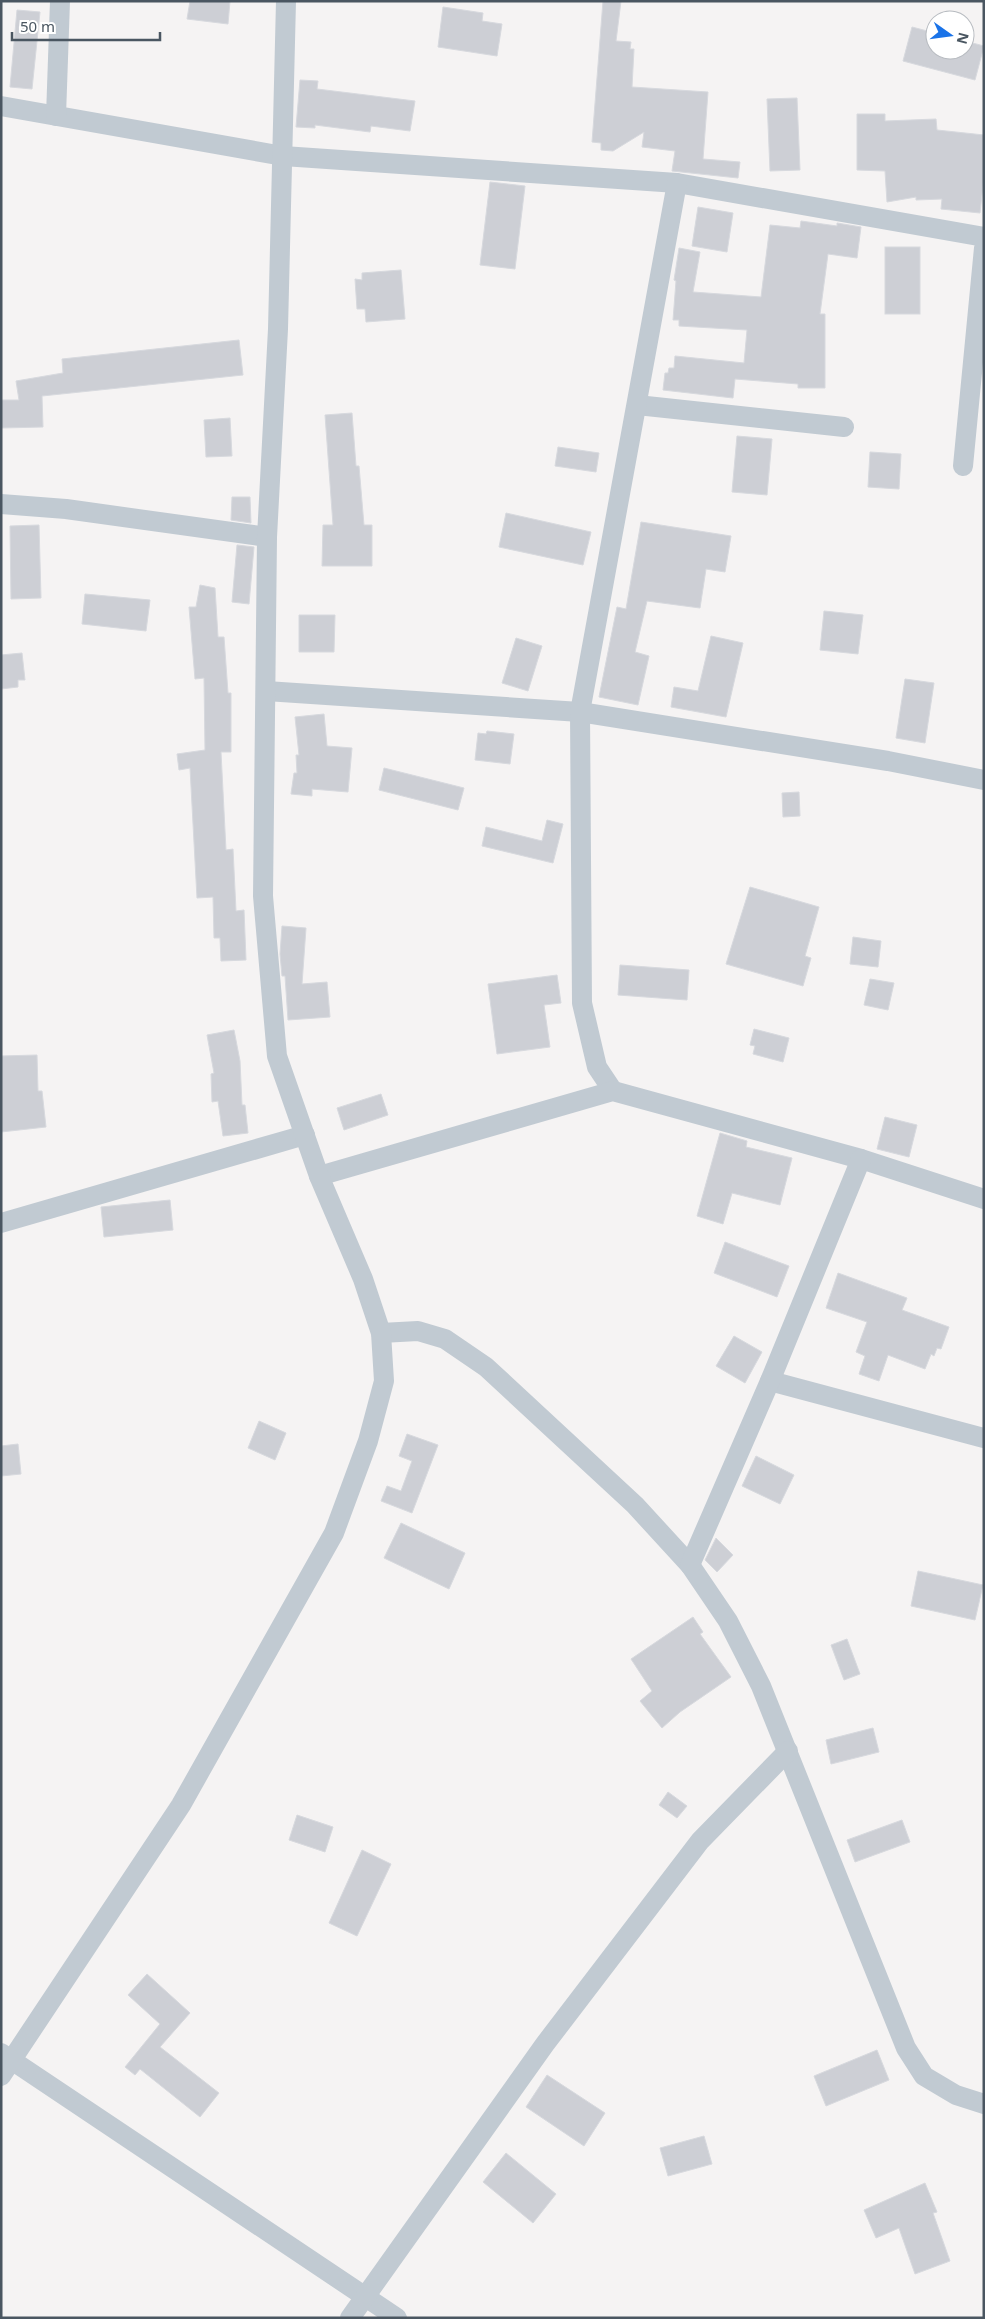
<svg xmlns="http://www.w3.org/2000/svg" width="985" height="2319" viewBox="0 0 985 2319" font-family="'Noto Sans',sans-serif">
	<rect width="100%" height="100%" fill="#f5f3f3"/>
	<!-- building -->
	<g fill="#cdcfd5" stroke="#d7d9de">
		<polygon points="190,1 230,1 228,24 187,19"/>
		<polygon points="603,1 621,1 616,41 631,42 630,49 634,49 632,87 708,92 703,159 740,162 738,178 672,171 675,151 642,147 644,132 613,151 601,150 601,143 592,142"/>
		<polygon points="443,7 483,13 482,21 502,24 497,56 438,47"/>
		<polygon points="17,10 40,12 32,89 10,87"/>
		<polygon points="912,27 935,33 935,50 965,50 965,41 984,46 975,80 903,61"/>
		<polygon points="300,80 318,81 317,89 415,101 410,131 371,126 370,132 315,125 315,128 296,127"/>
		<polygon points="797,98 800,170 770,171 767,99"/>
		<polygon points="857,114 885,114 885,121 936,119 937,130 984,135 984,176 980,213 941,209 942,199 916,200 916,197 887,202 885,171 857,170"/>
		<polygon points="490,182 525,186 515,269 480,265"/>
		<polygon points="698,207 733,213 727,252 692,246"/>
		<polygon points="801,221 837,226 837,223 861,227 857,258 828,254 820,314 825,314 825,388 798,388 798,384 735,379 733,398 663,390 665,373 668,373 669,368 674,368 675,356 744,363 747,330 679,326 679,320 673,320 676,281 674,280 679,248 700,252 693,292 761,297 770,225 800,228"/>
		<rect x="885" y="247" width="35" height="67"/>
		<polygon points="401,270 405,319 366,322 365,309 357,309 355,279 362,280 362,273"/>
		<polygon points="239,340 243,375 42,396 43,427 1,428 1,400 19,400 16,381 63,373 62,359"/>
		<polygon points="352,413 356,466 359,466 364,525 372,525 372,566 322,566 323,525 333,525 325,415"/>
		<polygon points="230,418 232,456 206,457 204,420"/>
		<polygon points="737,436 772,439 767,495 732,492"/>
		<polygon points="558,447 599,453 596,472 555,466"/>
		<polygon points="870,452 901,454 899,489 868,487"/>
		<polygon points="232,497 250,497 251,523 231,520"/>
		<polygon points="506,513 591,532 583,565 499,547"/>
		<polygon points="641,522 731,536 725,572 706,569 700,608 647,601 635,652 649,656 638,705 599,697 617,607 626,609"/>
		<polygon points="39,525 41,598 11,599 10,526"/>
		<polygon points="237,545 254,547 249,604 232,602"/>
		<polygon points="200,585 215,588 218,637 224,637 228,693 231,693 231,752 221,752 226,850 233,849 236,911 244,910 246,960 221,961 220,938 214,938 213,897 197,898 190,768 179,770 177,754 205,750 204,678 195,679 189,607 196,607"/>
		<polygon points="85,594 150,600 146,631 82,624"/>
		<polygon points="824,611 863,615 858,654 820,650"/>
		<polygon points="299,615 335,615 334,652 299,652"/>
		<polygon points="711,636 743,643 726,717 671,707 674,687 698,691"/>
		<polygon points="516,638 542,646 528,691 502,683"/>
		<polygon points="22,653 25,680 18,680 18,687 1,689 1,655"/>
		<polygon points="905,679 934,683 925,743 896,738"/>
		<polygon points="324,714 327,746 352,748 348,792 312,789 312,796 291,794 294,773 297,773 296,755 299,755 295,717"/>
		<polygon points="487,731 514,734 510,764 475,760 478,733 486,734"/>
		<polygon points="384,768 464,788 458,810 379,790"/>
		<polygon points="799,792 800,816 783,817 782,793"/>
		<polygon points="547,820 563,824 553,863 482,846 486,827 542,841"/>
		<polygon points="750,887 819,907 805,956 811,958 803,986 726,964"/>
		<polygon points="282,926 306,928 302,984 327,982 330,1017 288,1020 285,976 282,976 280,954"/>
		<polygon points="853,937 881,941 878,967 850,964"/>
		<polygon points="620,965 689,970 687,1000 618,995"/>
		<polygon points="557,975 561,1003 544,1005 550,1047 497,1054 488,984"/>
		<polygon points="870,979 894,983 888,1010 864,1005"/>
		<polygon points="754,1029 789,1038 783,1062 753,1054 755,1046 750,1045"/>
		<polygon points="234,1030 240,1061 242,1105 245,1105 248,1133 223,1136 218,1101 212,1102 211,1074 214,1073 207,1035"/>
		<polygon points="37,1055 38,1091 42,1091 46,1127 1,1132 1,1056"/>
		<polygon points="381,1094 388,1115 344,1130 337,1108"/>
		<polygon points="885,1117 917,1125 909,1157 877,1149"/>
		<polygon points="720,1133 747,1141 746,1147 792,1158 780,1205 732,1193 723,1224 697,1216"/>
		<polygon points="170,1200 173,1230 104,1237 101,1207"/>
		<polygon points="725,1242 789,1266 777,1297 714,1273"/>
		<polygon points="838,1273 907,1298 902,1310 949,1327 941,1349 937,1348 934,1356 931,1354 925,1369 888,1355 879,1381 859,1374 865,1356 856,1352 867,1322 826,1308"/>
		<polygon points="734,1336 762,1352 745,1383 716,1366"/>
		<polygon points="259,1421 286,1433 275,1460 248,1448"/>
		<polygon points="407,1434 438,1445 412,1513 381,1501 387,1486 401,1491 412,1461 399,1456"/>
		<polygon points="18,1444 21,1474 1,1476 1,1446"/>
		<polygon points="756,1456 794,1475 780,1504 742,1486"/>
		<polygon points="401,1523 465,1553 449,1589 384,1558"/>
		<polygon points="716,1538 733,1555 717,1572 705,1560"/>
		<polygon points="918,1571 983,1585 975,1620 911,1606"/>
		<polygon points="693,1617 703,1632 700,1634 731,1677 680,1712 662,1728 640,1701 652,1691 631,1659"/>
		<polygon points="847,1639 860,1674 844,1680 831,1645"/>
		<polygon points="873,1728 879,1752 831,1764 826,1740"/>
		<polygon points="668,1792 687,1806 677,1818 659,1805"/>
		<polygon points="297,1815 333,1827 325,1852 289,1840"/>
		<polygon points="902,1820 910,1842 855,1862 847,1840"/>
		<polygon points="362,1850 391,1864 357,1936 329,1923"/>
		<polygon points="147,1974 190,2013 160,2047 219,2093 200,2117 140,2069 135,2075 125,2067 160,2024 128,1995"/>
		<polygon points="877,2050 889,2080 826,2106 814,2076"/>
		<polygon points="547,2075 605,2113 584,2146 526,2107"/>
		<polygon points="704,2136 712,2164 668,2176 660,2148"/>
		<polygon points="506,2153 556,2194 533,2223 483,2182"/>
		<polygon points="925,2183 937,2212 933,2213 950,2261 915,2274 899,2228 876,2238 864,2210"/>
	</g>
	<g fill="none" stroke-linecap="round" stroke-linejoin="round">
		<!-- minor -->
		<g stroke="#c1cad2" stroke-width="20">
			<polyline points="1,106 283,156 677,183 984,237"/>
			<polyline points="56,116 60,1"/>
			<polyline points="637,405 844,427"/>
			<polyline points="963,466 984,248"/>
			<polyline points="1,504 66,509 267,537"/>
			<polyline points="266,691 580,712 888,761 984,780"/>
			<polyline points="613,1091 597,1067 582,1003 580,712 677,183"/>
			<polyline points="319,1176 613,1091 861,1159 984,1199"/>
			<polyline points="1,1223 305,1135"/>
			<polyline points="381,1333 418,1331 445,1339 486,1367 635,1505 690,1565 728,1621 761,1686 906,2048 924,2076 956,2095 984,2104"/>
			<polyline points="770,1381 984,1438"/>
			<polyline points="690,1565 770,1381 861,1159"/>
			<polyline points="1,2053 397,2318"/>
			<polyline points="1,2076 181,1805 334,1533 368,1441 384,1381 381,1333 363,1279 319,1176 277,1056 263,896 267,537 278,329 286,1"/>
			<polyline points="350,2318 545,2044 700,1841 788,1751"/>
		</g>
	</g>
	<!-- border -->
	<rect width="985" height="2319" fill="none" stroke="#4a5661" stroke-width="5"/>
	<!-- north arrow -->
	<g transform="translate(950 35) rotate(104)"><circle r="24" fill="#ffffff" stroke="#b7bbc0"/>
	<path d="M0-4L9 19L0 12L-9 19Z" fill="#1a73e8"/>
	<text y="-8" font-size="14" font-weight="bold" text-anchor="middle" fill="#4a5661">N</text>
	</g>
	<!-- scale -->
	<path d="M12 32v8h148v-8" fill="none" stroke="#4a5661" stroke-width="2.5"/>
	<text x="20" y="32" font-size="15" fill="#4a5661" stroke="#ffffff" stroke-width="4" paint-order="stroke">50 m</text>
</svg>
